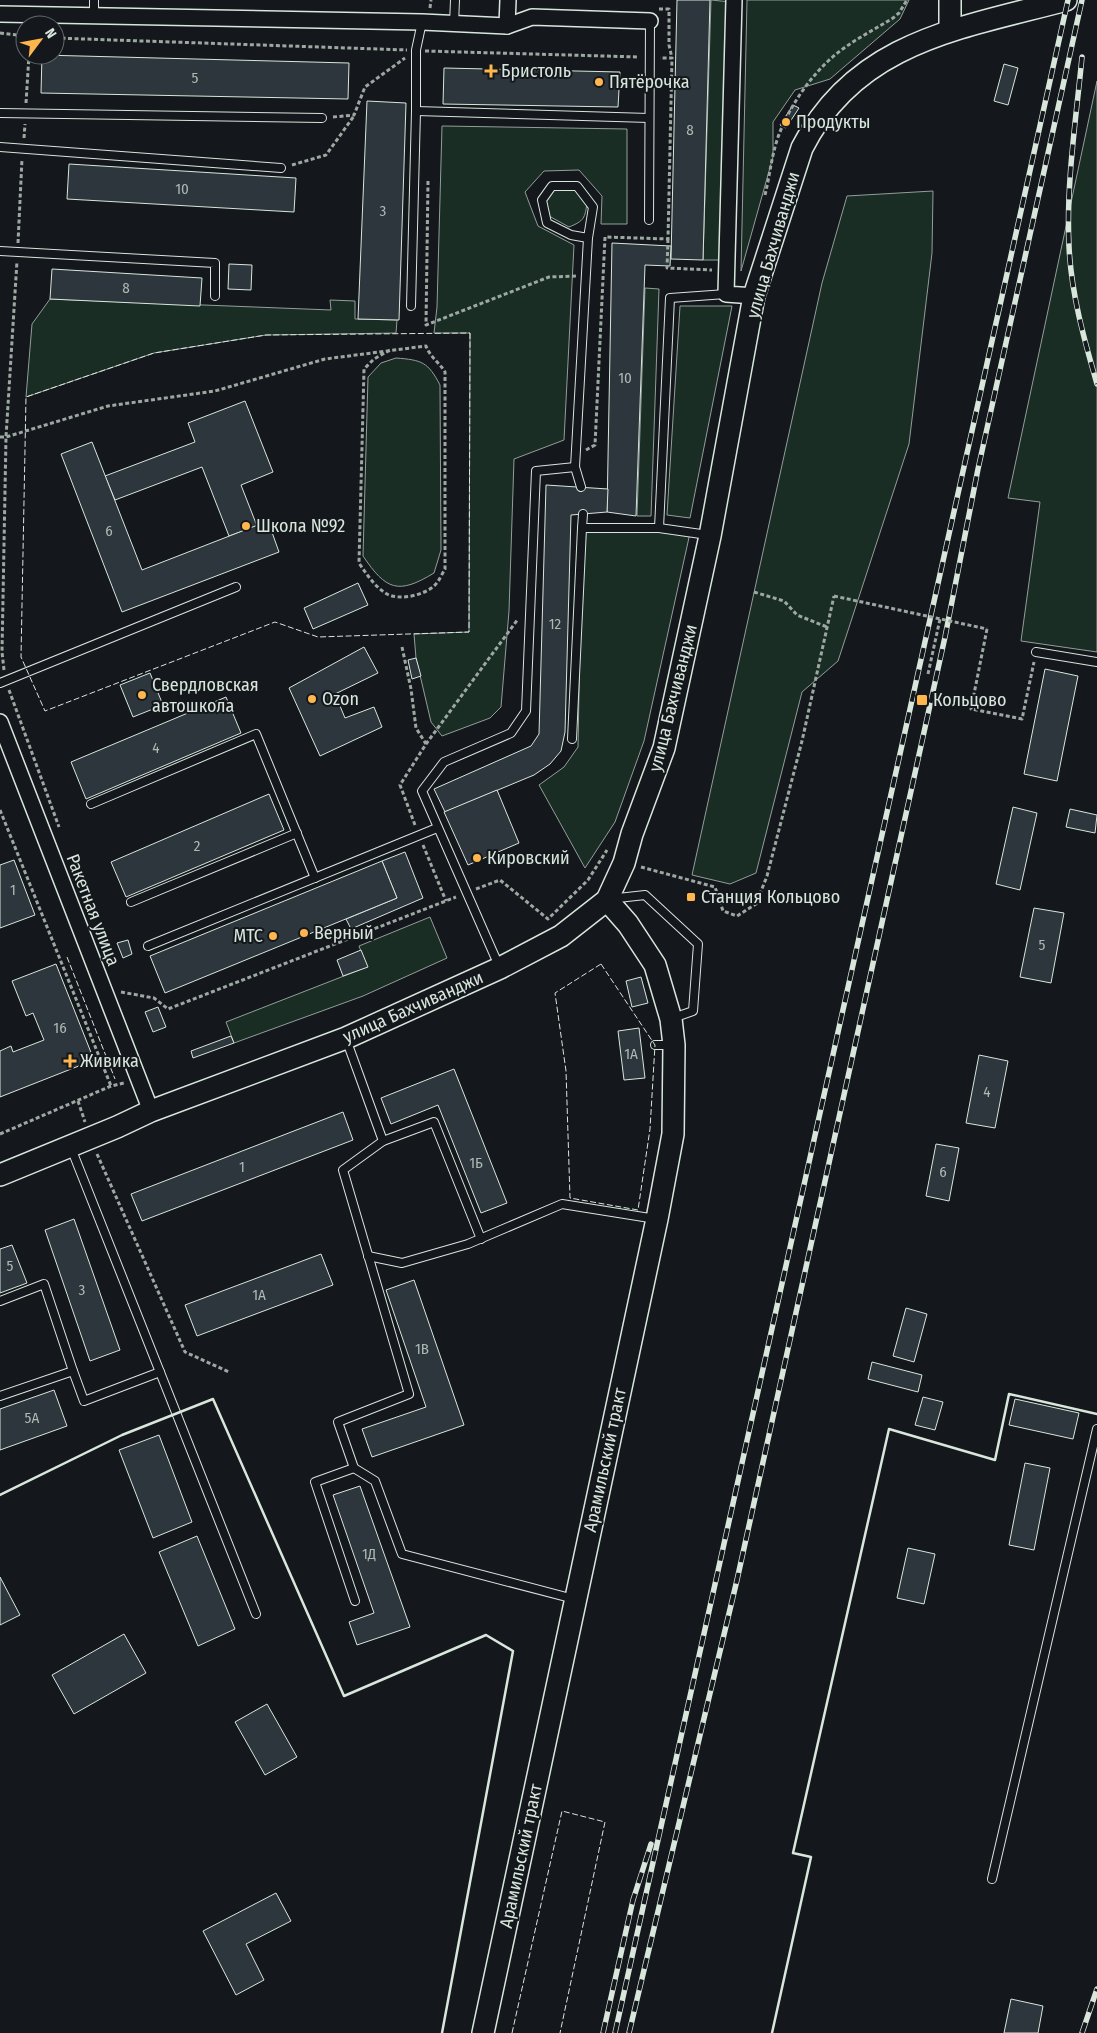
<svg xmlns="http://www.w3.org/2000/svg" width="1097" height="2033" viewBox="0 0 1097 2033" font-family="'Fira Sans Condensed',sans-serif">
	<rect width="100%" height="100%" fill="#14181c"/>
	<!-- green -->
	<g fill="#1a2d24" stroke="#939e99">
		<polygon points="711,0 731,2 724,260 703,260"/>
		<polygon points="747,0 909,0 900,19 830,79 795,90 773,122 773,157 741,271"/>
		<polygon points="1097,81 1097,652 1021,641 1040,502 1008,498"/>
		<polygon points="442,126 627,129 627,224 601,224 602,196 579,170 544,171 525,192 538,226 574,245 564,440 514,459 509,611 501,707 490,718 442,736 431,722 416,658 414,634 469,632 470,333 434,333 437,307"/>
		<path d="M 552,185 L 574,185 L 587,203 C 585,218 584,221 569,227 L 549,216 L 543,196 Z"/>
		<polygon points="933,191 932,253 909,444 838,661 802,692 756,873 730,884 692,875 822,283 847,196"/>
		<polygon points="645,288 659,289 651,516 637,516"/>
		<polygon points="50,299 331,310 330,300 355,301 355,319 397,320 396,333 266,335 154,353 26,397 32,324"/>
		<polygon points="680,306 732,306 690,518 667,515"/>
		<path d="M 396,358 C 422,360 428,362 440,385 L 441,550 L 434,573 C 398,595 386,590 363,556 L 368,377 L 381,363 Z"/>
		<polygon points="582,529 690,533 644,741 615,822 585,868 539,785 564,767 578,747"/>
		<polygon points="430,917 447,958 363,996 234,1043 226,1022 367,967 359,946"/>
	</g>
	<!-- building -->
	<g fill="#2c363c" stroke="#d8e6dc">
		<polygon points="677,0 710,0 703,260 671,259"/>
		<polygon points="42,55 349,63 348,99 41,93"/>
		<polygon points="1004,64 1018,68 1008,105 994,101"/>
		<polygon points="444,68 620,72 618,107 443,104"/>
		<polygon points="367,101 406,103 399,320 358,319"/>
		<polygon points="793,105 799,108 786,128 780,125"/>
		<polygon points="69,164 296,178 294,212 67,199"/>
		<polygon points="612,243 671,246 670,266 645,265 636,516 607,512"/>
		<polygon points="229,264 252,265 251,290 228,289"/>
		<polygon points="52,269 202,278 200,306 50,299"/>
		<polygon points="245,401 273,472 241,485 257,526 229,536 202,467 115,500 105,476 195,442 188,423"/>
		<polygon points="92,442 142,570 268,521 279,552 122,612 61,454"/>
		<polygon points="546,485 608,489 607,512 571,515 565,732 561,751 550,764 534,775 445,812 434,789 531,746 539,734"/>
		<polygon points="358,583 368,605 313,629 304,608"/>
		<polygon points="364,647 378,673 335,694 345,718 374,707 382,727 320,756 289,688"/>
		<polygon points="416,658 421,676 412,679 408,660"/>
		<polygon points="1045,669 1078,676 1057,781 1024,774"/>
		<polygon points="150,673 163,705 133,717 120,685"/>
		<polygon points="226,697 241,733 86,799 71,762"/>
		<polygon points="497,790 519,843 468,865 444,812"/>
		<polygon points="269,794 284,830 126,897 111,862"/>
		<polygon points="1013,807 1037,813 1020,890 996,884"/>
		<polygon points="1070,809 1097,815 1095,833 1066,827"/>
		<polygon points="405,852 423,898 351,929 346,919 397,898 382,861"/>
		<polygon points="14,860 35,915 0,928 0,865"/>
		<polygon points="382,861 397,898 165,993 150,956"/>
		<polygon points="1034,908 1064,913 1051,983 1020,977"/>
		<polygon points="128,940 132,954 123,958 117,943"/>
		<polygon points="361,950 368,967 343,976 337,960"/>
		<polygon points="56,964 94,1060 0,1097 0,1051 11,1046 13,1052 44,1040 33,1013 26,1016 12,981"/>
		<polygon points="641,977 648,1003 632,1007 626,981"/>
		<polygon points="158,1007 166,1027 153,1032 145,1012"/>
		<polygon points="639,1028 645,1078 624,1080 618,1031"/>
		<polygon points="231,1036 234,1043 193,1058 191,1051"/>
		<polygon points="979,1055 1008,1061 995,1128 966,1123"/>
		<polygon points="454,1069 507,1203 481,1213 438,1105 391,1124 381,1098"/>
		<polygon points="343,1112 353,1140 142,1221 131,1194"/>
		<polygon points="936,1144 959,1148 949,1201 926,1196"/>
		<polygon points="74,1219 120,1350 90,1361 45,1230"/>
		<polygon points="12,1245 27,1283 0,1293 0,1249"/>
		<polygon points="321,1254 333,1285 197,1336 185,1305"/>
		<polygon points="414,1280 464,1425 372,1457 362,1429 426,1407 386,1290"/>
		<polygon points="906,1308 927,1314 914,1362 893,1356"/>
		<polygon points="872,1362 922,1375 918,1392 868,1379"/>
		<polygon points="54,1390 67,1426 0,1450 0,1409"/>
		<polygon points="923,1397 943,1402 935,1430 915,1425"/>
		<polygon points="1015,1399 1079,1413 1073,1439 1009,1425"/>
		<polygon points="159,1435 192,1522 153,1538 119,1450"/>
		<polygon points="1025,1463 1050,1468 1034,1550 1009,1545"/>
		<polygon points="360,1486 410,1627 357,1645 349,1622 374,1613 333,1495"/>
		<polygon points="197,1536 235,1629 198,1646 159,1552"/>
		<polygon points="908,1548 935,1554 924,1604 897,1598"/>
		<polygon points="0,1577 20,1615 0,1625"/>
		<polygon points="124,1634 146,1673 74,1714 52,1675"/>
		<polygon points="267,1704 297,1757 265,1775 235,1722"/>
		<polygon points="276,1893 291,1921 246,1944 264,1980 236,1995 203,1931"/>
		<polygon points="1011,1999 1043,2006 1038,2033 1004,2033"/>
	</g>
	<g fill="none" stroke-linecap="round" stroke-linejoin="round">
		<defs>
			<g id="service">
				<polyline points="94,0 94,14"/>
				<polyline points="454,24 455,0"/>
				<polyline points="416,111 649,118"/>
				<polyline points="0,113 322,118"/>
				<polyline points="0,147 281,168"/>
				<polyline points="649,220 650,21"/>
				<polyline points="0,251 215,263 215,296"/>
				<polyline points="411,306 416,111 416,50 422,22"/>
				<polyline points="581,487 575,467 588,238 593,207 577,186 552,186 542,200 547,223 571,235 588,238"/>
				<polyline points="583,514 582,528 659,528 708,535"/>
				<polyline points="659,528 670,298 726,294"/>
				<polyline points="1036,652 1097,662"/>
				<polyline points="0,683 236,587"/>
				<polyline points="572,739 582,528"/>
				<polyline points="91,804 256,734 315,878"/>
				<polyline points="609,899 645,895 698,944 693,1011 673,1018"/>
				<polyline points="131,902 297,833"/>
				<polyline points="148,946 437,828"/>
				<polyline points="499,966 422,791 444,762 511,733 526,711 536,471 575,467"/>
				<polyline points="346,1039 383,1141 343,1170 409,1394 338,1422 354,1468 375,1481 402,1554 574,1599"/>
				<polyline points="655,1045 673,1045"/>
				<polyline points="383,1141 434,1122 481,1239"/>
				<polyline points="71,1148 256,1614"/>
				<polyline points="368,1256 402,1263 468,1244 562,1204 656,1219"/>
				<polyline points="0,1301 44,1284 73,1371"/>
				<polyline points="0,1396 73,1371 84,1401 160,1372"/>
				<polyline points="354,1468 315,1482 355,1601"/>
				<polyline points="992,1879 1097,1429"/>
			</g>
			<g id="minor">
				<polyline points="734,0 726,294 754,296"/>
				<polyline points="0,14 422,22 507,26 532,17 650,21"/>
				<polyline points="507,26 508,0"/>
				<polyline points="0,722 151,1111"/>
			</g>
			<g id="secondary">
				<polyline points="950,0 950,30"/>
				<path d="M 0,1175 L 117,1127 L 151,1111 L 346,1038 L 500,968 L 561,936 L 607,900 L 624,863 L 632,834 L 664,748 L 710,536 L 754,296 L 802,148 C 856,41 962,28 1066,0"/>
				<polyline points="483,2033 657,1219 673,1134 674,1045 671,1019 655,965 628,924 607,900"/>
			</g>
		</defs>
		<!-- service casing -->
		<use href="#service" stroke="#d8e6dc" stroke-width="10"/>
		<!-- minor casing -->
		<use href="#minor" stroke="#d8e6dc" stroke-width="18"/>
		<!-- secondary casing -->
		<use href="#secondary" stroke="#d8e6dc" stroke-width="24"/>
		<!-- path -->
		<g stroke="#9da8a2" stroke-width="3" stroke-dasharray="4 2.5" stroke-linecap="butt">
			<polyline points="430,8 431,0"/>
			<polyline points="659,9 669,9 669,45 672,58"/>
			<polyline points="0,33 25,36"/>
			<polyline points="55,38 407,50"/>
			<polyline points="425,51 639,57"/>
			<polyline points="26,103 29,55"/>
			<polyline points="333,117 354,115 365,87 405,58"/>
			<polyline points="24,138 25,124"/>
			<polyline points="292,165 326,155 354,116"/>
			<polyline points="428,181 426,325 549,277 576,276"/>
			<path d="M 765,195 C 770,175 772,151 780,132 C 791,104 812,74 835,55 C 853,40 874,30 893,18 L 899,13 L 907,0"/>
			<polyline points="668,239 667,268 712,270"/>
			<polyline points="18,243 22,159"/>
			<path d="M 0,437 L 6,437 L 108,406 L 215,391 L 325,359 L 426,346 C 430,357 439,362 445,372 L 445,569 C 442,574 439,581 435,585 C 425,595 400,601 387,594 C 375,587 367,575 359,563 L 364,369 L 374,359 L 390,350"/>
			<polyline points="586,450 595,445 605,237 668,239 672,58 660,58"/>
			<polyline points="754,592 784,601 797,615 827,627"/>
			<polyline points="987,629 971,709 1022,719 1034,662"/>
			<polyline points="402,647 411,689 416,728 426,744"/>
			<polyline points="4,670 2,652 6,437 17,261"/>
			<polyline points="928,674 940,619"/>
			<polyline points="9,690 59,827"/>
			<polyline points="0,810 111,1086"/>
			<polyline points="415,825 400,785 426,744 518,619"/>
			<polyline points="423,845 446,901"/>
			<polyline points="641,867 715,887 723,911 737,916 756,904 767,876 802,741 834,596"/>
			<polyline points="476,889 500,880 548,919 588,880 607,850"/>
			<polyline points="121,992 154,998 168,1009 456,897"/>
			<polyline points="78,1101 85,1122"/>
			<polyline points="0,1134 111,1086 124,1083"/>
			<polyline points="97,1154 185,1352 229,1372"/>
		</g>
		<!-- service -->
		<use href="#service" stroke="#14181c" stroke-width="8"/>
		<!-- minor -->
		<use href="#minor" stroke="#14181c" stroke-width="15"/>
		<!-- secondary -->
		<use href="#secondary" stroke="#14181c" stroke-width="21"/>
		<defs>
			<g id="rail">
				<path d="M 1082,57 C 1076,120 1066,183 1069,246 C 1071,293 1084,339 1097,384"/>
				<polyline points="603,2033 633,1900 651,1844"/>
				<polyline points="615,2033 1068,0"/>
				<polyline points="629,2033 737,1580 945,637 978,469 1082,0"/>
				<polyline points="1082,2033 1097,1989"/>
			</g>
		</defs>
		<!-- rail casing -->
		<use href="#rail" stroke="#d8e6dc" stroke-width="5.5"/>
		<!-- rail -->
		<use href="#rail" stroke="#14181c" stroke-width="4" stroke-dasharray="11" stroke-linecap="butt"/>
		<!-- path-bridge -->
		<polyline stroke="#9da8a2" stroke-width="3" stroke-dasharray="4 2.5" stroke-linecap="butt" points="834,596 987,629"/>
		<!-- fence -->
		<g stroke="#d8e6dc" stroke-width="1" stroke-dasharray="6 2.5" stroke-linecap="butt">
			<polygon points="470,333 469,632 318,637 275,622 45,711 21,657 26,397 154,353 266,335"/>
			<polyline points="67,957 115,1079"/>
			<polygon points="601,964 655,1045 650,1129 638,1210 570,1198 566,1071 555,993"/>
			<polyline points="512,2033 562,1811 605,1822 560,2033"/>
		</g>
		<!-- wall -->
		<g stroke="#d8e6dc" stroke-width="2.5">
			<polyline points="0,1495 122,1435 213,1399 344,1696 486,1635 513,1651 442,2033"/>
			<polyline points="772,2033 811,1857 793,1853 889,1429 995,1460 1009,1394 1097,1414"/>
		</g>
	</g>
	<!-- markers -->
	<g fill="#ffb74d" stroke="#14181c" stroke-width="2">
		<path d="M488.5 63.5h5v5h5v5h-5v5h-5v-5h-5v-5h5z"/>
		<circle cx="599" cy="82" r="5"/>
		<circle cx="786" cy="122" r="5"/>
		<circle cx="246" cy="526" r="5"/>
		<circle cx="142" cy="695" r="5"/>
		<circle cx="312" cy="699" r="5"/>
		<rect x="916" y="694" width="12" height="12" rx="2.5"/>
		<circle cx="477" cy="858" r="5"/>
		<rect x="686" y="892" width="10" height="10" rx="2.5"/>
		<circle cx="304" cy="933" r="5"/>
		<circle cx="273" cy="936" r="5"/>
		<path d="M67.5 1053.5h5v5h5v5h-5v5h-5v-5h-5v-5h5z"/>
	</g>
	<g text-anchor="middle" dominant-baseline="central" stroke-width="4" stroke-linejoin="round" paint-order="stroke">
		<!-- number labels -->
		<g font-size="15" fill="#adbab4">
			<text x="195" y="78">5</text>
			<text x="690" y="130">8</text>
			<text x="182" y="189">10</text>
			<text x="383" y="211">3</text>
			<text x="126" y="288">8</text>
			<text x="625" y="378">10</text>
			<text x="109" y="531">6</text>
			<text x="555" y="624">12</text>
			<text x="156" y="748">4</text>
			<text x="197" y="846">2</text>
			<text x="13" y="890">1</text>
			<text x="1042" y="945">5</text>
			<text x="60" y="1028">16</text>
			<text x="631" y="1054">1А</text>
			<text x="987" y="1092">4</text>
			<text x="476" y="1163">1Б</text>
			<text x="242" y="1167">1</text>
			<text x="943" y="1172">6</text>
			<text x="10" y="1266">5</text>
			<text x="82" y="1290">3</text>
			<text x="259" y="1295">1А</text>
			<text x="422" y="1349">1В</text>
			<text x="32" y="1418">5А</text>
			<text x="369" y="1554">1Д</text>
		</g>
		<!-- poi labels -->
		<g font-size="18" fill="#d8e6dc" stroke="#14181c" text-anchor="start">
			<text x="501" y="71">Бристоль</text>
			<text x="609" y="82">Пятёрочка</text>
			<text x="796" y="122">Продукты</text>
			<text x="256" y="526">Школа №92</text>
			<text x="152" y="685">Свердловская<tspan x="152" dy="21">автошкола</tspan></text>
			<text x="322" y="699">Ozon</text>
			<text x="933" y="700">Кольцово</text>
			<text x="487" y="858">Кировский</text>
			<text x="701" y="897">Станция Кольцово</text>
			<text x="314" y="933">Верный</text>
			<text x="263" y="936" text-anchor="end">МТС</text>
			<text x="80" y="1061">Живика</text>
		</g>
		<!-- street labels -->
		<g font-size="18" fill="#d8e6dc" stroke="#14181c">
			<text transform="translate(773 245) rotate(-74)">улица Бахчиванджи</text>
			<text transform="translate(673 698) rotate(-76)">улица Бахчиванджи</text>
			<text transform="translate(93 910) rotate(69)">Ракетная улица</text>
			<text transform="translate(413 1007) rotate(-24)">улица Бахчиванджи</text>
			<text transform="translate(605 1460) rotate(-78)">Арамильский тракт</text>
			<text transform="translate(521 1856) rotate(-78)">Арамильский тракт</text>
		</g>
	</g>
	<!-- north arrow -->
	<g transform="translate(40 40) rotate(58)"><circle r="24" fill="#14181c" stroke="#626a69"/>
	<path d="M0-4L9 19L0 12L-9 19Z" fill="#ffb74d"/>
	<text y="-8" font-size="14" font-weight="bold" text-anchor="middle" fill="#d8e6dc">N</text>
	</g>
</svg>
